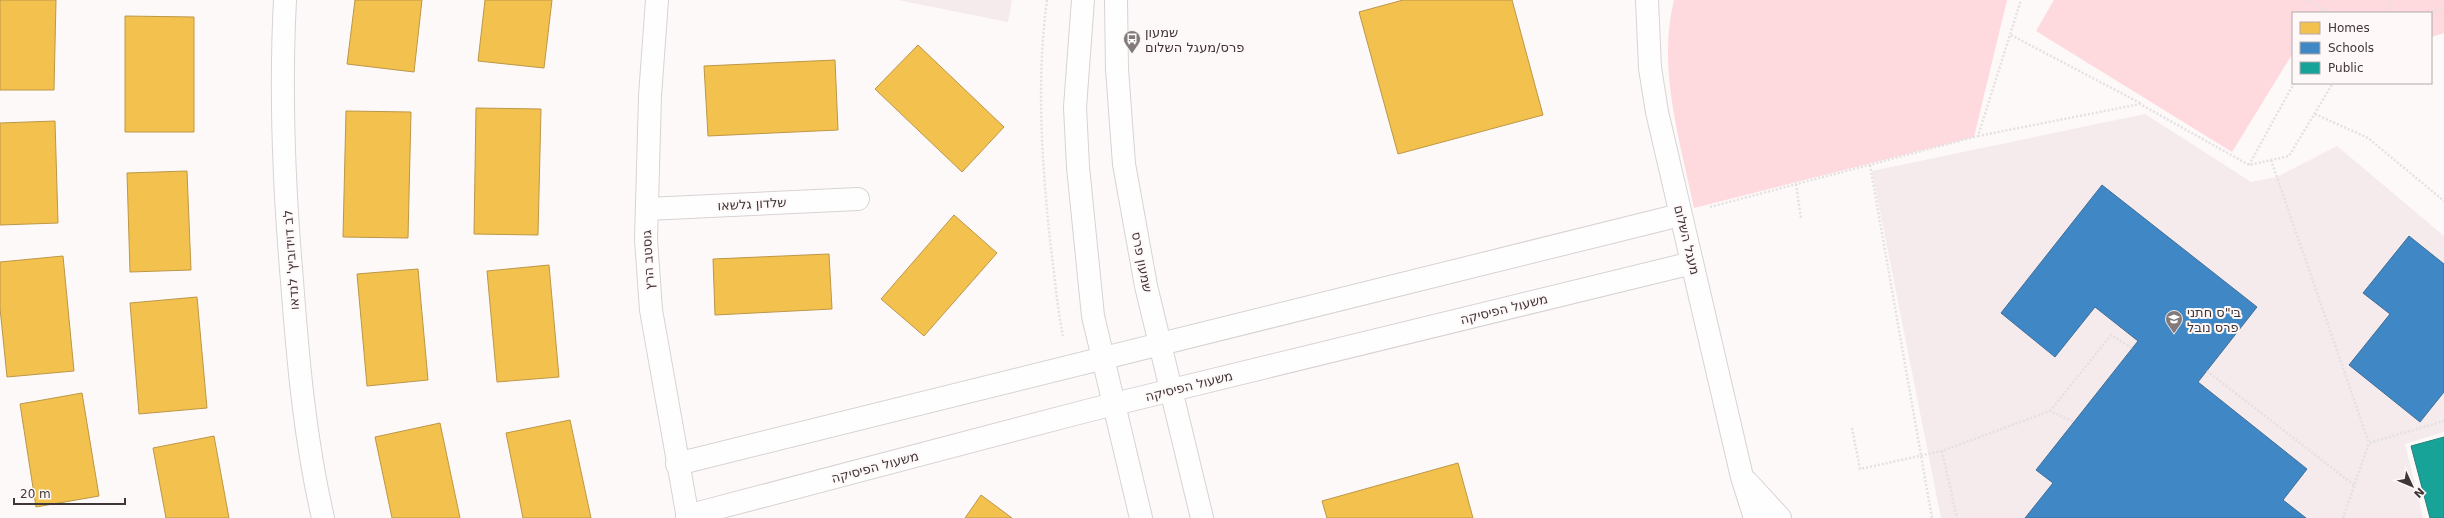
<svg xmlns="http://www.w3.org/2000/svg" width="2444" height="518" viewBox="0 0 2444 518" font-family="'DejaVu Sans','Noto Sans Hebrew',sans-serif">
	<rect width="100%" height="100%" fill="#fdf9f9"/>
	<!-- built -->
	<g fill="#f5eaec">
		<polygon points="898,0 1012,0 1008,22"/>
		<polygon points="2145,114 2251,182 2277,177 2337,146 2444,236 2444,432 2405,444 2423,518 1941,518 1872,171"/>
	</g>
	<!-- green -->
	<g fill="#fed9de">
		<path d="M 1674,0 L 2007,0 L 1974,137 L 1694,208 C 1680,140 1657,69 1674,0 Z"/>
		<polygon points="2054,0 2444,0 2444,33 2431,37 2431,13 2293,13 2293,53 2232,152 2036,31"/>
	</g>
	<!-- homes -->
	<g fill="#f2c14e" stroke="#bd9747">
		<polygon points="0,0 56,0 54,90 0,90"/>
		<polygon points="355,0 422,0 414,72 347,64"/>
		<polygon points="485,0 552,0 544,68 478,61"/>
		<polygon points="1403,0 1512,0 1543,115 1398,154 1359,12"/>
		<polygon points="125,16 194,17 194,132 125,132"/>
		<polygon points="918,45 1004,127 962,172 875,89"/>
		<polygon points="835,60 838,130 708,136 704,66"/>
		<polygon points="476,108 541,109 538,235 474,234"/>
		<polygon points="346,111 411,112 408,238 343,237"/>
		<polygon points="55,121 58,223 0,225 0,123"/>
		<polygon points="187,171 191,270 130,272 127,173"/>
		<polygon points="954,215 997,253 924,336 881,299"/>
		<polygon points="829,254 832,309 715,315 713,259"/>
		<polygon points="63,256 74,371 7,377 0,308 0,262"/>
		<polygon points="549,265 559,377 497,382 487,271"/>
		<polygon points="418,269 428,380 367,386 357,274"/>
		<polygon points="197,297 207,408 139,414 130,303"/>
		<polygon points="82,393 99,496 36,507 20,404"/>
		<polygon points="570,420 591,518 523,518 506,433"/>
		<polygon points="440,423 460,518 392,518 375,437"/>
		<polygon points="214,436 229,518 166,518 153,448"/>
		<polygon points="1458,463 1473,518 1327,518 1322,501"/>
		<polygon points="981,495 1012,518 965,518"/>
	</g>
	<!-- schools -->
	<g fill="#3f88c5" stroke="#406f9a">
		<polygon points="2102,185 2257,307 2198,382 2307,469 2283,500 2306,518 2025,518 2053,483 2036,470 2138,341 2095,307 2055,357 2001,313"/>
		<polygon points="2409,236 2444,264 2444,392 2420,422 2349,365 2390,314 2363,293"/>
	</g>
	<!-- public -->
	<polygon fill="#17a398" stroke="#24827b" points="2444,437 2444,518 2430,518 2411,446"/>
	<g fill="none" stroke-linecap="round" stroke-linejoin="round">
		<defs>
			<g id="minor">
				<path d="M 285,0 C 280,93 284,188 292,281 C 298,361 305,440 323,518"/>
				<polyline points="657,0 650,96 646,239 651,310 688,518"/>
				<polyline points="1083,0 1075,107 1078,167 1093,316 1141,518"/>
				<polyline points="1116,0 1117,69 1124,164 1146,286 1202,518"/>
				<polyline points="1647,0 1650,68 1657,112 1742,477 1755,518"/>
				<polyline points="647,209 858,199"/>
				<polyline points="677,464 1680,215"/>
				<polyline points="1747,482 1780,518"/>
				<polyline points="687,516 1090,410 1692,263"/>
			</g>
		</defs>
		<!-- minor casing -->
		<use href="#minor" stroke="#d9d2d3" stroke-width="24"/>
		<!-- path -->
		<g stroke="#e3e1e1" stroke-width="2.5" stroke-dasharray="2 2" stroke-linecap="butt">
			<path d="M 1047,0 C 1036,82 1042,166 1051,249 C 1055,278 1057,307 1063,336"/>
			<polyline points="2306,0 2330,13"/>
			<polyline points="2388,13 2391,0"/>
			<polyline points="2428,13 2444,8"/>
			<polyline points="2011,35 2140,103"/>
			<polyline points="2315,114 2368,138 2444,201"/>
			<polyline points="1978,136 2140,104 2249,165 2289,156 2333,83"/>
			<polyline points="2271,160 2369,443"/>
			<polyline points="1870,165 1932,518"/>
			<polyline points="2249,165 2294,83"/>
			<polyline points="1796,184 1801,218"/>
			<polyline points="1710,207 1978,136 2021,0"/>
			<polyline points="2207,371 2354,485"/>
			<polyline points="2050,411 2111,335 2132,348"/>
			<polyline points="1852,428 1860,469 1942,451 2050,411 2074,422"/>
			<polyline points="1942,451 1957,518"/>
			<polyline points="2343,518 2369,443 2444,421"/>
		</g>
		<!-- minor -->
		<use href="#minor" stroke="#fffefe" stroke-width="22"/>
	</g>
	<!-- icons -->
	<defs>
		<symbol id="bus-pin" viewBox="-11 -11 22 30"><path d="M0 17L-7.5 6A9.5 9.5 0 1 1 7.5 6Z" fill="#837a7b" stroke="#fef8f8"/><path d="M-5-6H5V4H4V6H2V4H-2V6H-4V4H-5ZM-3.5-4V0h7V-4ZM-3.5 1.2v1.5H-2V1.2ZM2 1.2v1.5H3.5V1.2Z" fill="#fff"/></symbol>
		<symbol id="school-pin" viewBox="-11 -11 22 30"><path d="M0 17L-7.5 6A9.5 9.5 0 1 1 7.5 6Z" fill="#837a7b" stroke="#fef8f8"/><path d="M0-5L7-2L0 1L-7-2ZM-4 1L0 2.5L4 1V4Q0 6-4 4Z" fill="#fff"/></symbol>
	</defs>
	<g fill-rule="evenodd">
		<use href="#bus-pin" x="1122" y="29" width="20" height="27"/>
		<use href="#school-pin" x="2164" y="309" width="20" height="27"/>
	</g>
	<g text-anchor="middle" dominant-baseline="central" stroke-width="4" stroke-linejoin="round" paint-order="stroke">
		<!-- poi labels -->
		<g font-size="13" fill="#413637" stroke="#fef8f8" text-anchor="start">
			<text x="1145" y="32">שמעון<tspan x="1145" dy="15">פרס/מעגל השלום</tspan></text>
			<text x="2187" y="312">בי"ס חתני<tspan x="2187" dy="15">פרס נובל</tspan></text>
		</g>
		<!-- street labels -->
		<g font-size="13" fill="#413637" stroke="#fef8f8">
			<text transform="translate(752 204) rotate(-3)">שלדון גלשאו</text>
			<text transform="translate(1687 240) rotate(76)">מעגל השלום</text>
			<text transform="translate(291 260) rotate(-94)">לב דוידוביץ' לנדאו</text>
			<text transform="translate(648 260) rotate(-93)">גוסטב הרץ</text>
			<text transform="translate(1142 262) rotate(79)">שמעון פרס</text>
			<text transform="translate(1504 309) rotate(-14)">משעול הפיסיקה</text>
			<text transform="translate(1189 386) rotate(-14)">משעול הפיסיקה</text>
			<text transform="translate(875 467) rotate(-15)">משעול הפיסיקה</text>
		</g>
	</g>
	<!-- legend -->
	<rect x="2292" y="12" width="140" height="72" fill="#fef8f8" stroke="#b2aaab"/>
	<rect x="2300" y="22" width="20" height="12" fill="#f2c14e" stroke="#b2aaab"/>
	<text x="2328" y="32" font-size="12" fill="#413637">Homes</text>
	<rect x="2300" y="42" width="20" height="12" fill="#3f88c5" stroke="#b2aaab"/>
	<text x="2328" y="52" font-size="12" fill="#413637">Schools</text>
	<rect x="2300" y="62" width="20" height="12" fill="#17a398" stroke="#b2aaab"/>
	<text x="2328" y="72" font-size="12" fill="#413637">Public</text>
	<!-- north arrow -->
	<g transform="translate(2412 486) rotate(134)" stroke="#fef8f8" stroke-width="3" paint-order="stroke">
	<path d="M0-3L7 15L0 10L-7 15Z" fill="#413637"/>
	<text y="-6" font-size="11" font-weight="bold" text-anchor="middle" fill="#413637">N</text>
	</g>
	<!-- scale -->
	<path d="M14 498v6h111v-6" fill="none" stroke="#413637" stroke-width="2"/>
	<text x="20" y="498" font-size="12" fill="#413637" stroke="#fef8f8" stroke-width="3" paint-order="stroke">20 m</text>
</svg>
